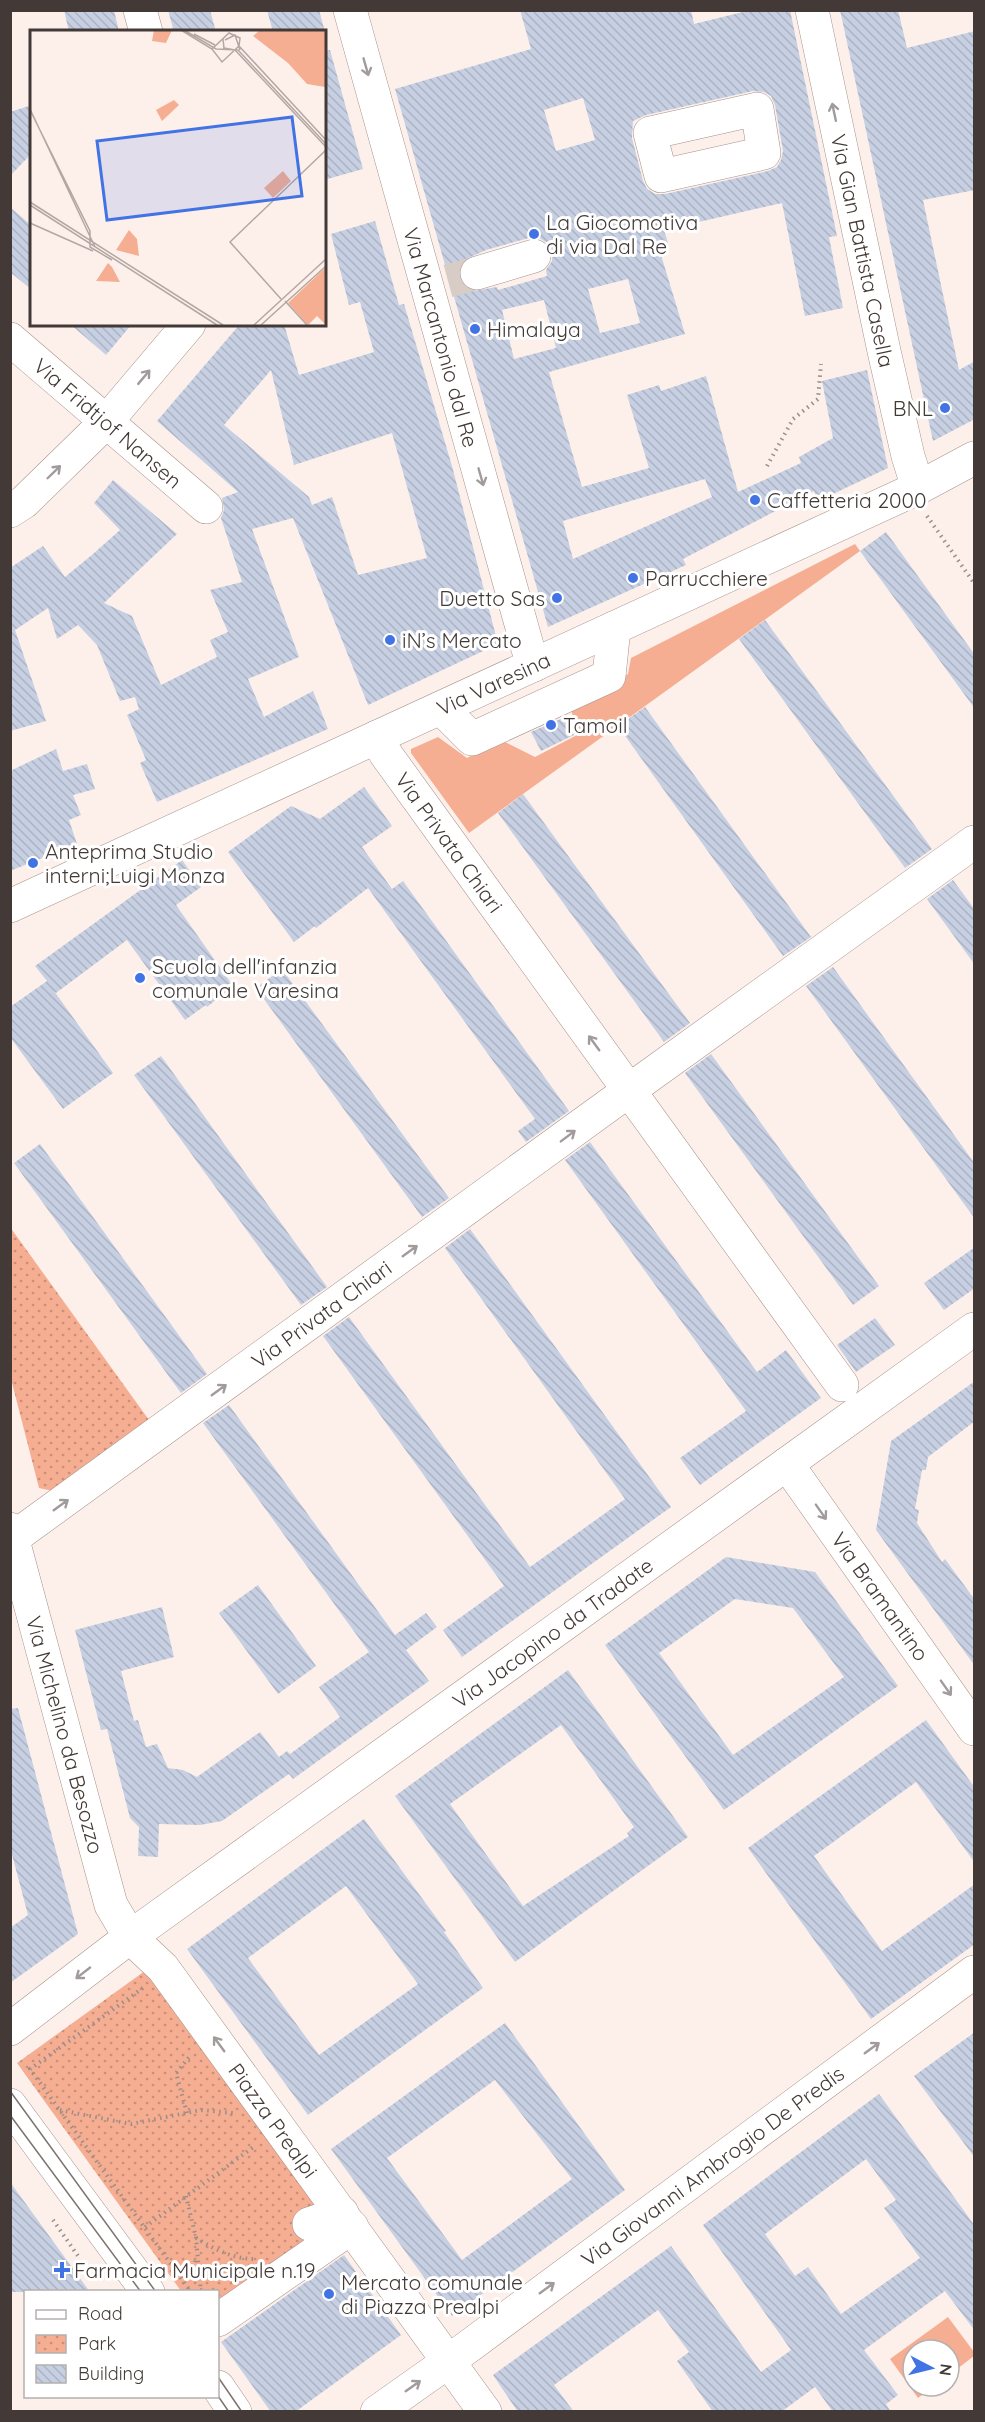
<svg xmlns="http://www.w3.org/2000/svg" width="985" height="2422" viewBox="0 0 985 2422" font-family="Quicksand,sans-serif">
	<defs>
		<pattern id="park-dots" width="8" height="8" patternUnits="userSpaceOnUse" patternTransform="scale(1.5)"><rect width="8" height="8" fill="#f6ae92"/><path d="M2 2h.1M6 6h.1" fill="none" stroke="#c98f78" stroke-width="1.8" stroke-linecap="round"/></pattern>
		<pattern id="building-back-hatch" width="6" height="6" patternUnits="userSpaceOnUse" patternTransform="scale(1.5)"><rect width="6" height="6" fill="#c7d0e2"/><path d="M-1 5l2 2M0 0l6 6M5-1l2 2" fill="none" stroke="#acb3c2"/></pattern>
	</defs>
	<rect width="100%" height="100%" fill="#fdf0eb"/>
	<!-- green -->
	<g fill="#f6ae92">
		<polygon points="855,544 860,551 469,833 411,753 411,749 438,737 467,758 501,740 535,757 579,734 570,707 628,674 631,658"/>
		<polygon points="948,2317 974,2352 974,2356 949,2375 949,2350 913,2350 913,2386 934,2386 918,2398 890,2359"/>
	</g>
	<!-- park -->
	<g fill="url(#park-dots)">
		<polygon points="10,1227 149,1420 53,1491 39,1488 11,1379"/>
		<polygon points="149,1968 332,2223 218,2306 218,2292 181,2291 17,2063"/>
	</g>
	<!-- building -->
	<g fill="url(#building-back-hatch)" fill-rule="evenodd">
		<polygon points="64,10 114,10 119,32 69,32"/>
		<polygon points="168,10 210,10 216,32 174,32"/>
		<polygon points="267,10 319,10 325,32 273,32"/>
		<path d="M 520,10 L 691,10 L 694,24 L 751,10 L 790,10 L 837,236 L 829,237 L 843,308 L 805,316 L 782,203 L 664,230 L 668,243 L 658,245 L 685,334 L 549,372 L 582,487 L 649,468 L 627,395 L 659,385 L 661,391 L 706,376 L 738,492 L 801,463 L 799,457 L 833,438 L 822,381 L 867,370 L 888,468 L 818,501 L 814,491 L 683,559 L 686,565 L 548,627 L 395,89 L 531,49 ZM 753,91 L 764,92 L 771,96 L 775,105 L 783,151 L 781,160 L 777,167 L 768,171 L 665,194 L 655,194 L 647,189 L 643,181 L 632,138 L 633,121 L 646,115 ZM 583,98 L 595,140 L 556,151 L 544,110 ZM 536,236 L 546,242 L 552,251 L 552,261 L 546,270 L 547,276 L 498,290 L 497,287 L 473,291 L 464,286 L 459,279 L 459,269 L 464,260 L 486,250 ZM 628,279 L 640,323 L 600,333 L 588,289 ZM 544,300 L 556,348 L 514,359 L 502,310 ZM 705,479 L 712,497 L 573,559 L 563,521 Z"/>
		<polygon points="840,10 898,10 907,48 975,31 975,190 923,200 959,370 975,361 975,419 933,441"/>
		<polygon points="330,50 363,169 324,180 324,51"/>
		<polygon points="32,105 32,153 10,176 10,112"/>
		<polygon points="10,207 32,226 32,290 10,272"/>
		<path d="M 375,221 L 399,305 L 404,304 L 452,466 L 498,644 L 368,705 L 293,518 L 252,529 L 299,657 L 248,679 L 264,717 L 313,691 L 328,729 L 157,802 L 140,763 L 146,760 L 127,715 L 139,709 L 135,697 L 120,701 L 97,645 L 78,625 L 57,639 L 48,608 L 15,630 L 46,721 L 10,731 L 10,568 L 43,546 L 65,577 L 93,554 L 120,530 L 94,503 L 113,480 L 177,534 L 104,603 L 132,616 L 161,685 L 217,657 L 210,640 L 228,632 L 210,590 L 242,582 L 221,518 L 224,510 L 222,498 L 238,492 L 157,421 L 240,324 L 284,324 L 299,375 L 374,352 L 360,302 L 349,305 L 331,234 ZM 271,370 L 294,465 L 392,433 L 427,558 L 358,575 L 332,497 L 312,505 L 309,497 L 224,425 Z"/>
		<polygon points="70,324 132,324 106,355"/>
		<polygon points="886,532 975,655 975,709 860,551"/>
		<polygon points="765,620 932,849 905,868 739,639"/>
		<polygon points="645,707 811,937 783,956 618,726"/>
		<polygon points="565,717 574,735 541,751 531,732"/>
		<polygon points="56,749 63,771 87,764 95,789 73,795 81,815 69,820 77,844 10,871 10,771"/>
		<polygon points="364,787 392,826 362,847 392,889 403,881 569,1111 526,1142 518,1131 535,1119 368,888 316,928 315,926 294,942 228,852 291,806 320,819"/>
		<polygon points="523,794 690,1023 664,1042 498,813"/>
		<polygon points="182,860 201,887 176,905 233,986 207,1007 206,1005 185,1020 127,940 56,993 54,991 113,1073 63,1109 10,1037 10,1007 47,981 35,966"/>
		<polygon points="953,880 975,910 975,965 927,899"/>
		<polygon points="833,967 975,1164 975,1219 806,986"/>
		<polygon points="282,969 449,1198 422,1217 256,988"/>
		<polygon points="711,1054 879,1286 853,1305 685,1073"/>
		<polygon points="161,1056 327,1287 301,1305 134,1075"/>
		<polygon points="590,1142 757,1372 786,1350 821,1398 700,1485 680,1458 746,1411 565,1160"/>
		<polygon points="40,1144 207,1374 181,1393 14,1163"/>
		<polygon points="470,1229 671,1507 462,1657 443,1630 504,1586 323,1336 349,1317 530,1567 625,1499 445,1248"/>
		<polygon points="975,1247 975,1288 944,1310 924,1283"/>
		<polygon points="875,1318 895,1345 856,1372 837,1345"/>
		<polygon points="975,1381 975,1421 928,1457 926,1470 922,1470 915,1509 919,1510 917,1523 942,1562 945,1559 975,1600 975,1666 876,1530 891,1441"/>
		<polygon points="229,1405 395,1635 426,1613 437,1627 406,1650 429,1681 293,1779 289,1774 222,1821 200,1825 159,1824 158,1857 138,1856 139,1827 130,1818 107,1729 101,1730 75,1630 162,1607 174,1657 121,1671 134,1721 138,1720 146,1747 157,1744 168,1768 183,1770 197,1777 260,1732 279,1757 287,1751 290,1754 340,1717 319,1687 369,1652 203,1423"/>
		<path d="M 726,1557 L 815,1572 L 898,1686 L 724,1810 L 605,1645 ZM 735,1599 L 793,1608 L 844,1677 L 733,1755 L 659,1653 Z"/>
		<polygon points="258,1585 316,1666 278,1694 219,1613"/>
		<path d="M 568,1670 L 688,1837 L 515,1962 L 395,1796 ZM 561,1725 L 634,1827 L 627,1833 L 629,1836 L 523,1906 L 450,1804 Z"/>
		<polygon points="18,1708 78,1934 10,1983 10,1928 28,1915 10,1847 10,1709"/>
		<polygon points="926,1720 975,1788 975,1863 916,1782 814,1856 882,1951 975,1884 975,1944 871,2019 748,1848"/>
		<path d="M 364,1819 L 446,1931 L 444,1932 L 483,1988 L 308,2115 L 187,1949 ZM 346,1886 L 418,1984 L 319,2055 L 248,1958 Z"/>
		<path d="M 505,2023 L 625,2190 L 452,2316 L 331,2149 ZM 495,2080 L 572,2179 L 462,2260 L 387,2158 Z"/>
		<polygon points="975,2032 975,2158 914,2076"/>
		<path d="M 879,2094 L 975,2226 L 975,2331 L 945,2291 L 864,2350 L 898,2395 L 886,2404 L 891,2412 L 833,2412 L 815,2387 L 781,2412 L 713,2412 L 677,2361 L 689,2352 L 658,2310 L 554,2385 L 574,2412 L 518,2412 L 493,2375 L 671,2246 L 761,2372 L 791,2350 L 703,2225 ZM 866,2159 L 896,2200 L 884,2208 L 920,2258 L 841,2314 L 808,2267 L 795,2276 L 765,2234 Z"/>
		<polygon points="10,2182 90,2292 10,2292"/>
		<polygon points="344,2255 401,2335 295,2412 271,2412 221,2342"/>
	</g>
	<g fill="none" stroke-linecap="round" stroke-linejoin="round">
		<!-- minor-tunnel -->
		<polyline stroke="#d8ccc7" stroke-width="33" stroke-dasharray="33 16" stroke-linecap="butt" points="448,281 477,273"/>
		<defs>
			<g id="minor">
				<polyline points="140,10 146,32"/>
				<path id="s1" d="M 350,10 L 528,649 L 534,665"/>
				<path id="s2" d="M 812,10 L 884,351 L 908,456 L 918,488"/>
				<polygon points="757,109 764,153 661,176 650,133"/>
				<polyline points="477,273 534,256"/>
				<path id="s3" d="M 10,339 L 206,507"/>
				<polyline points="10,511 24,502 106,422 189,324"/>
				<polyline points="441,708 472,739 609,676 614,628"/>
				<path id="s4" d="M 377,737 L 385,753 L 842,1385"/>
				<path id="s5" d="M 10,906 L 918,488 L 974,458"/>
				<path id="s6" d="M 787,1464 L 974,1729"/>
				<path id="s7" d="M 10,1529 L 111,1905 L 130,1937 L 163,1968 L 485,2412"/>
				<path id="s8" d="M 13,1538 L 642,1081 L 974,842"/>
				<path id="s9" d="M 10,2029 L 130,1937 L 974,1329"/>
				<polyline points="10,2105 148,2292"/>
				<polyline points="309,2224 342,2213"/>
				<polyline points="218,2320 352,2227"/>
				<polyline points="218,2387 235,2412"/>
				<path id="s10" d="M 377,2412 L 449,2361 L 974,1972"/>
			</g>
		</defs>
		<!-- minor casing -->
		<use href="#minor" stroke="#a7928b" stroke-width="34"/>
		<!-- path -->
		<g stroke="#998e8a" stroke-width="4" stroke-dasharray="1.5 4.5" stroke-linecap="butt">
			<polyline points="767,466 793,419 818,399 821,364"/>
			<polyline points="927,516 974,583"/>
			<polyline points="143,1988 30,2069 191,2292"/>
			<polyline points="60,2110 131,2124 201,2110 233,2113"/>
			<polyline points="187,2113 176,2073 191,2055"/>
			<polyline points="186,2196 196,2238 201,2292"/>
			<polyline points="53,2220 78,2256"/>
			<polyline points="145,2227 256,2145"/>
			<path d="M 196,2238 C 214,2249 233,2259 255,2259"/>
			<polyline points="176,2270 186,2271 194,2267 196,2258"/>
		</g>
		<!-- minor -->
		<use href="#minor" stroke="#fff" stroke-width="33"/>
		<!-- tram -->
		<g stroke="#7d736f" stroke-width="1.5">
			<polyline points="10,2091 156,2292"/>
			<polyline points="10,2115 141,2292"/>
			<polyline points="218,2377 242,2412"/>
			<polyline points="218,2396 229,2412"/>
		</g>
	</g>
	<!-- one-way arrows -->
	<defs><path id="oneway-shaft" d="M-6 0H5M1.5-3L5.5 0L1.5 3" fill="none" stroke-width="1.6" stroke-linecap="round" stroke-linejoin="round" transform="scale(1.5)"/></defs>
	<g stroke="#a19c9b">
		<use href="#oneway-shaft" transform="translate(366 67) rotate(74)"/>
		<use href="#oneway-shaft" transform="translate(834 112) rotate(-102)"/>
		<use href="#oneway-shaft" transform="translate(144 377) rotate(-50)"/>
		<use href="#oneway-shaft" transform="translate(54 472) rotate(-44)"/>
		<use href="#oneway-shaft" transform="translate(481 477) rotate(74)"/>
		<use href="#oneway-shaft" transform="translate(594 1043) rotate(-126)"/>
		<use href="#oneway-shaft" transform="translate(568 1136) rotate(-37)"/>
		<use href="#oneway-shaft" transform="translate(410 1251) rotate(-36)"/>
		<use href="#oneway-shaft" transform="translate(219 1390) rotate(-36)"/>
		<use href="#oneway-shaft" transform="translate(61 1505) rotate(-36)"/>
		<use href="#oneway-shaft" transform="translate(821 1512) rotate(55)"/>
		<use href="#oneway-shaft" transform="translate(946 1688) rotate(55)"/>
		<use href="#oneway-shaft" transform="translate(83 1973) rotate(142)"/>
		<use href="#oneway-shaft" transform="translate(219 2044) rotate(-126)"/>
		<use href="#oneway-shaft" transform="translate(872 2048) rotate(-36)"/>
		<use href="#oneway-shaft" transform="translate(547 2288) rotate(-36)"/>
		<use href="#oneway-shaft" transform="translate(413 2386) rotate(-35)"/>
	</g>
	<!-- markers -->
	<g fill="#4273e4" stroke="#fff" stroke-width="2">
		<circle cx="534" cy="234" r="6"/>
		<circle cx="475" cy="329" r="6"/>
		<circle cx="945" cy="408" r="6"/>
		<circle cx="755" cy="500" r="6"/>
		<circle cx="633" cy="578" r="6"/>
		<circle cx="557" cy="598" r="6"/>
		<circle cx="390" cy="640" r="6"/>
		<circle cx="551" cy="725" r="6"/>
		<circle cx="33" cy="863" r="6"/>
		<circle cx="140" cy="978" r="6"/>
		<path d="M59 2261h6v6h6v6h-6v6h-6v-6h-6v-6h6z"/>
		<circle cx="329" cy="2294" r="6"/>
	</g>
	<g text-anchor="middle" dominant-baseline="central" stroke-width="6" stroke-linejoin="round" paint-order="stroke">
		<!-- poi labels -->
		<g font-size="21" fill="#433a37" stroke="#fff" text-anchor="start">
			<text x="546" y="222">La Giocomotiva<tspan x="546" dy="24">di via Dal Re</tspan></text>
			<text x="487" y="329">Himalaya</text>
			<text x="933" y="408" text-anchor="end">BNL</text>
			<text x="767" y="500">Caffetteria 2000</text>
			<text x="645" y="578">Parrucchiere</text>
			<text x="545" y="598" text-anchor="end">Duetto Sas</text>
			<text x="402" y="640">iN’s Mercato</text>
			<text x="563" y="725">Tamoil</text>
			<text x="45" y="851">Anteprima Studio<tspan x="45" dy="24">interni;Luigi Monza</tspan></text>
			<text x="152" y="966">Scuola dell'infanzia<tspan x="152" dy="24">comunale Varesina</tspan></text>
			<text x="74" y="2270">Farmacia Municipale n.19</text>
			<text x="341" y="2282">Mercato comunale<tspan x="341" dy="24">di Piazza Prealpi</tspan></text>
		</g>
		<!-- street labels -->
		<g font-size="21" fill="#433a37" stroke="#fff">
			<text stroke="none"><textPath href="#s2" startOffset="246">Via Gian Battista Casella</textPath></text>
			<text stroke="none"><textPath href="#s1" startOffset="340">Via Marcantonio dal Re</textPath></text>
			<text stroke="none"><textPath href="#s3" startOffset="129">Via Fridtjof Nansen</textPath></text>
			<text stroke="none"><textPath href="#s5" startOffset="532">Via Varesina</textPath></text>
			<text stroke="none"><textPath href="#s4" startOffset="128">Via Privata Chiari</textPath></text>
			<text stroke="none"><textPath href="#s8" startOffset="381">Via Privata Chiari</textPath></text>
			<text stroke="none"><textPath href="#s6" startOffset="162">Via Bramantino</textPath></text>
			<text stroke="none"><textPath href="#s9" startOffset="672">Via Jacopino da Tradate</textPath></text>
			<text stroke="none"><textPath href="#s7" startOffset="213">Via Michelino da Besozzo</textPath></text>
			<text stroke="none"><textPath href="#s7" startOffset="660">Piazza Prealpi</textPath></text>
			<text stroke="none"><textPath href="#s10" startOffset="416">Via Giovanni Ambrogio De Predis</textPath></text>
		</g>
	</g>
	<!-- overview -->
	<g transform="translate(30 30)">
		<rect width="296" height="296" fill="#fdf0eb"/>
		<path d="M 295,238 L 295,294 L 287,286 L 278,295 L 258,273 Z" fill="#f6ae92"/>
		<path d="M 124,0 L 142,0 L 136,13 L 122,11 ZM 230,0 L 295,0 L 295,57 L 277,54 L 258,33 L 223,6 ZM 144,70 L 149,75 L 132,91 L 126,80 ZM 253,141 L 261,151 L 243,168 L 234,158 ZM 99,200 L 107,209 L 109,226 L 86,220 ZM 78,233 L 82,237 L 90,252 L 66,251 Z" fill="#f6ae92"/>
		<path fill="none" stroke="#b3a7a3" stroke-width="1.5" d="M 151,0 L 182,19 L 192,32 L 209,16 L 210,8 L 199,3 L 182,19M 154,0 L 186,19 L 208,20 L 296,114M 164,4 L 185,15M 193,9 L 194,18 L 205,20M 195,10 L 205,5 L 210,20M 209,16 L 296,110M 205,20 L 296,117M 0,79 L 65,217M 0,80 L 60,201 L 60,217 L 82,230M 0,172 L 193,295M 0,175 L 187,295M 0,193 L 63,221M 251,269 L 200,212 L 296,120M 255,271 L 277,295M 224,295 L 296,229M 231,295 L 296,236"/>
		<path fill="#4273e4" fill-opacity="0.15" stroke="#4273e4" stroke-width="3" d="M 262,87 L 272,166 L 77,190 L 67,111 Z"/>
		<rect width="296" height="296" fill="none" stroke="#433a37" stroke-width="3"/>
	</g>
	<!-- border -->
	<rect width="985" height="2422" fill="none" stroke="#433a37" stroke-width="24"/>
	<!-- legend -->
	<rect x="24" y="2290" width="195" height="108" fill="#ffffff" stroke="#b4b0af" stroke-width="1.5"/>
	<rect x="36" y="2310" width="30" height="9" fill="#ffffff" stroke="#b4b0af" stroke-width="1.5"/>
	<text x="78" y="2320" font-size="18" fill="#433a37">Road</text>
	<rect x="36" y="2335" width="30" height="18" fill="url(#park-dots)" stroke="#b4b0af" stroke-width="1.5"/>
	<text x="78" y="2350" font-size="18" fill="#433a37">Park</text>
	<rect x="36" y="2365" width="30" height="18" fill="url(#building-back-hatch)" stroke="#b4b0af" stroke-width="1.5"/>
	<text x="78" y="2380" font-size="18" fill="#433a37">Building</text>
	<!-- north arrow -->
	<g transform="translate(931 2368) rotate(97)"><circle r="28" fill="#ffffff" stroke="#b4b0af" stroke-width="1.5"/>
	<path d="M0-4.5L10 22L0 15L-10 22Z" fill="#4273e4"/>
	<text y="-9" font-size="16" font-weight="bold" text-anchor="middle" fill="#433a37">N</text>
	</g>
</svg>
